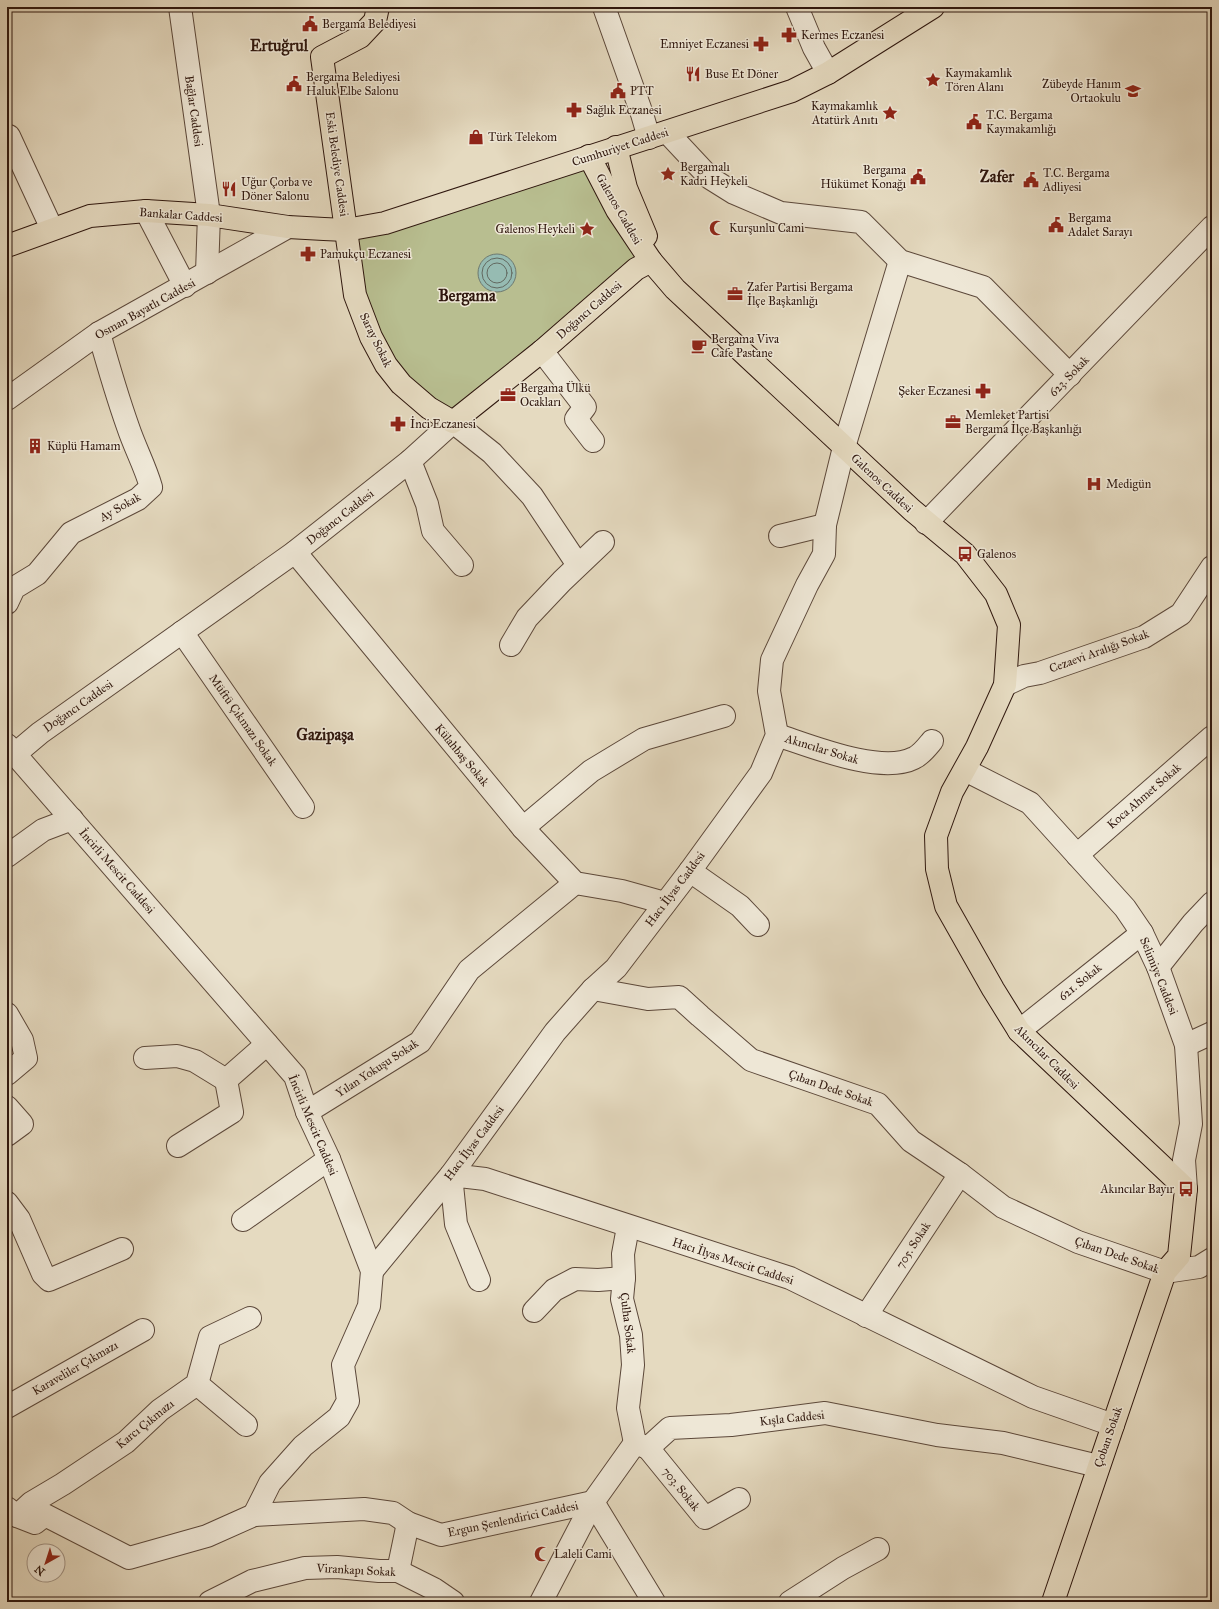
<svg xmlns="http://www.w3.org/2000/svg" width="1219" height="1609" viewBox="0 0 1219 1609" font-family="'IM FELL Great Primer',serif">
	<rect width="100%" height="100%" fill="#e5dac0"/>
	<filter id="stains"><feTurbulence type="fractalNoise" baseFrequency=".005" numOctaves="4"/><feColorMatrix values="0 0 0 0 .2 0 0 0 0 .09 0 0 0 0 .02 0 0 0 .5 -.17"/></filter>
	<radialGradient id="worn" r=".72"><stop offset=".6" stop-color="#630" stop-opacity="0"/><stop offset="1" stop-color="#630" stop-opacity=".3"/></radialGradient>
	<!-- green -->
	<polygon fill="#b8be90" stroke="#746a4f" points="589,156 651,261 453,422 386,365 346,230"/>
	<!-- water -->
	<circle fill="#96bbb2" stroke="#6d7970" cx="497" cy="273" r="19"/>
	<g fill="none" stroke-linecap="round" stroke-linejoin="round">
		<!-- shore -->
		<g stroke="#626960" stroke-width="1">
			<circle cx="497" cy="273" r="15"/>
			<circle cx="497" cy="273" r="10"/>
		</g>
		<defs>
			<g id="minor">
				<polyline points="180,7 209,215 207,273"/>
				<polyline points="604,7 642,114 649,138"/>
				<polyline points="797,7 814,48 828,73"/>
				<polyline points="667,132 710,178 734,193 781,213 861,222 900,261 983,287 1070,375"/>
				<polyline points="9,136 52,229"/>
				<polyline points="146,211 185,286"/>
				<polyline points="542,351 585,407 576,419 593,441"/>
				<polyline points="7,399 99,333 288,227"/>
				<polyline points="410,461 427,504 433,531 462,565"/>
				<polyline points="926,523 1212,227"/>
				<polyline points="780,536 825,525"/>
				<polyline points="295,552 523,828 575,883 622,891 665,903"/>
				<path d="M 7,603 L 14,588 L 37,574 L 71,533 L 138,499 L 151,487 C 145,466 135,448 128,427 C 117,396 108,365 99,333"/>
				<polyline points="182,632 303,807"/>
				<polyline points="511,645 527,618 562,581 603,542"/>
				<polyline points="1005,685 1024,676 1040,673 1144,637 1181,614 1212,567"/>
				<path d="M 777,735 C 811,746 881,775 914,758 C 921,755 927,747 932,741"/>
				<polyline points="7,745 295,1076 307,1112 329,1159 372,1271 369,1306 343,1365 348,1401 339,1417 303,1446 270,1483 254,1515"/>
				<polyline points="15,754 40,733 295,552 410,461 453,422 492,453 532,496 578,565"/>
				<polyline points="965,770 1030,803 1125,908 1142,933 1158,967 1186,1045 1191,1124 1184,1160 1186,1189"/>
				<polyline points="523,828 591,771 644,739 724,716"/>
				<polyline points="1077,855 1212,737"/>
				<polyline points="7,856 43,830 72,819"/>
				<polyline points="690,871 740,906 758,925"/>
				<polyline points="1158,967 1193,923 1212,903"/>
				<polyline points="593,989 648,999 679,997 700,1016 751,1060 878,1104 911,1141 960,1174 1003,1207 1078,1242 1165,1272 1199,1267 1212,1259"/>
				<polyline points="7,1014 22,1040 26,1058 7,1074"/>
				<polyline points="1019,1031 1142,933"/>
				<polyline points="1186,1045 1212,1033"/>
				<polyline points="145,1058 177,1056 195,1061 226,1080"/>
				<polyline points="7,1107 22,1124 7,1135"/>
				<polyline points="307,1112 420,1042 469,970 575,883"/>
				<polyline points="178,1146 232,1112 226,1080 267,1044"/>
				<polyline points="7,1203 19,1219 43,1274 49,1280 122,1249"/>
				<polyline points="243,1220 329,1159"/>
				<polyline points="628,1227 623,1254 624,1278 622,1299 631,1335 633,1365 628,1408 635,1443"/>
				<polyline points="372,1271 451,1175 555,1032 593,989 616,968 690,871 761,773 777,735 769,691 772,660 807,585 824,554 825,525 844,447 900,261"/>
				<polyline points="479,1280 456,1224 451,1175 485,1179 790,1278 1033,1397 1113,1425"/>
				<polyline points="534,1311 554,1290 575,1279 598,1280 624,1278"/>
				<polyline points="866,1316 960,1174"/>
				<polyline points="197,1384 246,1425"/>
				<polyline points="7,1407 143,1330"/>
				<polyline points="648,1448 705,1518 739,1499"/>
				<polyline points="593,1502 654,1602"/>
				<polyline points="7,1508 17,1516 35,1523 45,1515 129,1558 207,1536 254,1515 364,1509 393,1513 408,1523 441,1535 593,1502"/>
				<polyline points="17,1516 31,1503 63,1484 126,1442 160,1410 197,1384 210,1337 250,1318"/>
				<polyline points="398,1571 408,1523"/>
				<polyline points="210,1602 252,1581 305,1568 337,1567 379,1571 398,1571 434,1589 453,1602"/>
				<polyline points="541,1602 593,1502 635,1443 648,1448 670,1428 731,1425 825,1413 937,1435 1003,1443 1098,1466"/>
				<polyline points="790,1602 843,1568 878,1549"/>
			</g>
			<g id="major">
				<polyline points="378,7 375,21 360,37 322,57 355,295 371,337 386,365 401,384 429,408 453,422 542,351 636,269 651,261"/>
				<polyline points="616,147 626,188 646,236"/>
				<polyline points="589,156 617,210 651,261 675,289 912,510 965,554 996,594 1009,625 1005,685 977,747 952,792 936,836 937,869 946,906 993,989 1019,1031 1186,1189 1179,1256 1165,1272 1053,1602"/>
				<polyline points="7,246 90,216 146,211 209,215 288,227 324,229 346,230 385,223 792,91 828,73 933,7"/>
			</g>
		</defs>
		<!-- minor casing -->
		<use href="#minor" stroke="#5c483a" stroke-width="24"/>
		<!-- major casing -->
		<use href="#major" stroke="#2f170e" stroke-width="24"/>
		<!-- minor -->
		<use href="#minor" stroke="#eee7d6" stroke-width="22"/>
		<!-- major -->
		<use href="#major" stroke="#e5dac0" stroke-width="22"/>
	</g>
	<!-- icons -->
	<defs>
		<symbol id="civic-bare" viewBox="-9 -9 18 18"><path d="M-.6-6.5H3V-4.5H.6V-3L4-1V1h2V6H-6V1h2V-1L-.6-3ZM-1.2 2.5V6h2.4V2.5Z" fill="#8f2418" stroke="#eee7d6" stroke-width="2.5" paint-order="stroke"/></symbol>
		<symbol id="pharmacy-bare" viewBox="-9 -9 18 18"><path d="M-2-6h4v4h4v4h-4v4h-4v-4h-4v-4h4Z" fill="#8f2418" stroke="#eee7d6" stroke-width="2.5" paint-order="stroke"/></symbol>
		<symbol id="restaurant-bare" viewBox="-9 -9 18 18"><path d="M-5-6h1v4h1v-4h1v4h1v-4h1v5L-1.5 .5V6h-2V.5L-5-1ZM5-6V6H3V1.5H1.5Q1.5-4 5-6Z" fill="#8f2418" stroke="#eee7d6" stroke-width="2.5" paint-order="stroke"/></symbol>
		<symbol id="sight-bare" viewBox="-9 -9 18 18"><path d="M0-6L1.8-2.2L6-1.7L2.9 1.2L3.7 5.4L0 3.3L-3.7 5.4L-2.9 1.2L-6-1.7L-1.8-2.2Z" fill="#8f2418" stroke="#eee7d6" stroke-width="2.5" paint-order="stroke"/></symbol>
		<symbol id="school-bare" viewBox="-9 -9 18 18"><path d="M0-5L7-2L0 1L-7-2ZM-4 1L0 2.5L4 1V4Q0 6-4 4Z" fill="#8f2418" stroke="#eee7d6" stroke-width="2.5" paint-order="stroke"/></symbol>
		<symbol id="shop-bare" viewBox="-9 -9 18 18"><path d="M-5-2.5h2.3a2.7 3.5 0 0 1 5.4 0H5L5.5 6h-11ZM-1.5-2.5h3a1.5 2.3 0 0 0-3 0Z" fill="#8f2418" stroke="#eee7d6" stroke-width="2.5" paint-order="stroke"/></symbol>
		<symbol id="mosque-bare" viewBox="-9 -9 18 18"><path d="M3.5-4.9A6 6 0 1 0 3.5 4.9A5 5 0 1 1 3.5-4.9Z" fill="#8f2418" stroke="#eee7d6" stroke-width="2.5" paint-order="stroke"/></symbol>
		<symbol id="office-bare" viewBox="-9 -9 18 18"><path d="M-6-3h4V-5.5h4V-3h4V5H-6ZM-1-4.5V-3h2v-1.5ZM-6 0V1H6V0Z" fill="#8f2418" stroke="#eee7d6" stroke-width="2.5" paint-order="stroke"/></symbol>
		<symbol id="cafe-bare" viewBox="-9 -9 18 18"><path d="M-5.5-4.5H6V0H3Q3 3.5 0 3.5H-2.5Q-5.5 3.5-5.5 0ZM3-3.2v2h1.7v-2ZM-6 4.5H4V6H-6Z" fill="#8f2418" stroke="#eee7d6" stroke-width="2.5" paint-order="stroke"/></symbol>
		<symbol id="building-bare" viewBox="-9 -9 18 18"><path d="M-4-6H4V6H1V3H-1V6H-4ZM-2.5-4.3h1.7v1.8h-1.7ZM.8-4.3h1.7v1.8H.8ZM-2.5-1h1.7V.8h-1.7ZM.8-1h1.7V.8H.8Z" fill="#8f2418" stroke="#eee7d6" stroke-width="2.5" paint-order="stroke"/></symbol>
		<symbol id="hospital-bare" viewBox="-9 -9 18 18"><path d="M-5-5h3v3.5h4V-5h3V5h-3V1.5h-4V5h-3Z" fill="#8f2418" stroke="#eee7d6" stroke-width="2.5" paint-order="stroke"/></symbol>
		<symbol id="bus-bare" viewBox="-9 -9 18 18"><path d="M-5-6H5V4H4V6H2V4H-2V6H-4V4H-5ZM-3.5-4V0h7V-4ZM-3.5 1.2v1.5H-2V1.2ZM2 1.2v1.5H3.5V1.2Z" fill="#8f2418" stroke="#eee7d6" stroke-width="2.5" paint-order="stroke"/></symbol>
	</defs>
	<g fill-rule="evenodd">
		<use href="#civic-bare" x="299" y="13" width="22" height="22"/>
		<use href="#pharmacy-bare" x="778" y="24" width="22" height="22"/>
		<use href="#pharmacy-bare" x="750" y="33" width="22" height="22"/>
		<use href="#restaurant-bare" x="682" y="63" width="22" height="22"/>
		<use href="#sight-bare" x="922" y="69" width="22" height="22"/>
		<use href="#civic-bare" x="283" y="73" width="22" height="22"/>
		<use href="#civic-bare" x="607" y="80" width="22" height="22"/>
		<use href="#school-bare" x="1122" y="80" width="22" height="22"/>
		<use href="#pharmacy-bare" x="563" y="99" width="22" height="22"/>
		<use href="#sight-bare" x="879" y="102" width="22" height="22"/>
		<use href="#civic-bare" x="963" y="111" width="22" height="22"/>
		<use href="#shop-bare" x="465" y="126" width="22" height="22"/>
		<use href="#sight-bare" x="657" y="163" width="22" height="22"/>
		<use href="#civic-bare" x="907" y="166" width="22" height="22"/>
		<use href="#civic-bare" x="1020" y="169" width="22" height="22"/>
		<use href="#restaurant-bare" x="218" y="178" width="22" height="22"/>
		<use href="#civic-bare" x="1045" y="214" width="22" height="22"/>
		<use href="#mosque-bare" x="706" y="217" width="22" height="22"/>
		<use href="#sight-bare" x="576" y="218" width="22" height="22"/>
		<use href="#pharmacy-bare" x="297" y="243" width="22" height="22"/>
		<use href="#office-bare" x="724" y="283" width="22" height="22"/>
		<use href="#cafe-bare" x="688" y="335" width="22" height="22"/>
		<use href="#pharmacy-bare" x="972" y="380" width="22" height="22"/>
		<use href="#office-bare" x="497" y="384" width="22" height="22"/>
		<use href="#office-bare" x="942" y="411" width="22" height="22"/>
		<use href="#pharmacy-bare" x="387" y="413" width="22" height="22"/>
		<use href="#building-bare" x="24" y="435" width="22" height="22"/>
		<use href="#hospital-bare" x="1083" y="473" width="22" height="22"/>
		<use href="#bus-bare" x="954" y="543" width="22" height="22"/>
		<use href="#bus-bare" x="1175" y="1178" width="22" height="22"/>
		<use href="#mosque-bare" x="531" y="1543" width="22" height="22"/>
	</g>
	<g text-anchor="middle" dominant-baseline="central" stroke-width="3" stroke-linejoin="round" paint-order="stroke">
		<!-- poi labels -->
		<g font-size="12" fill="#2f170e" stroke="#eee7d6" text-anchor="start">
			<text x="322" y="24">Bergama Belediyesi</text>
			<text x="801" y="35">Kermes Eczanesi</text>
			<text x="749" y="44" text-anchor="end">Emniyet Eczanesi</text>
			<text x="945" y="73">Kaymakamlık<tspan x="945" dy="14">Tören Alanı</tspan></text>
			<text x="705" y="74">Buse Et Döner</text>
			<text x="306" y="77">Bergama Belediyesi<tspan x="306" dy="14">Haluk Elbe Salonu</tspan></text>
			<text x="1121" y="84" text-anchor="end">Zübeyde Hanım<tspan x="1121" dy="14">Ortaokulu</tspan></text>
			<text x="630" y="91">PTT</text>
			<text x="878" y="106" text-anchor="end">Kaymakamlık<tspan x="878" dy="14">Atatürk Anıtı</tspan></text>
			<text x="586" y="110">Sağlık Eczanesi</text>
			<text x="986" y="115">T.C. Bergama<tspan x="986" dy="14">Kaymakamlığı</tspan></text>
			<text x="488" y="137">Türk Telekom</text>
			<text x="680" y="167">Bergamalı<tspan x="680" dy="14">Kadri Heykeli</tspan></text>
			<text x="906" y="170" text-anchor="end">Bergama<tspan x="906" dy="14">Hükümet Konağı</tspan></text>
			<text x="1043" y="173">T.C. Bergama<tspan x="1043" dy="14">Adliyesi</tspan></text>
			<text x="241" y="182">Uğur Çorba ve<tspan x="241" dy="14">Döner Salonu</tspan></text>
			<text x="1068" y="218">Bergama<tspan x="1068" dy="14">Adalet Sarayı</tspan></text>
			<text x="729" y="228">Kurşunlu Cami</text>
			<text x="575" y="229" text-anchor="end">Galenos Heykeli</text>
			<text x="320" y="254">Pamukçu Eczanesi</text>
			<text x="747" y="287">Zafer Partisi Bergama<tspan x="747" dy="14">İlçe Başkanlığı</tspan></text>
			<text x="711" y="339">Bergama Viva<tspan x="711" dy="14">Cafe Pastane</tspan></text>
			<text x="520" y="388">Bergama Ülkü<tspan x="520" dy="14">Ocakları</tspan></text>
			<text x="971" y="391" text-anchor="end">Şeker Eczanesi</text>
			<text x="965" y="415">Memleket Partisi<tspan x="965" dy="14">Bergama İlçe Başkanlığı</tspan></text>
			<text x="410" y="424">İnci Eczanesi</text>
			<text x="47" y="446">Küplü Hamam</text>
			<text x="1106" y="484">Medigün</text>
			<text x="977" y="554">Galenos</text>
			<text x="1174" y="1189" text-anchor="end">Akıncılar Bayır</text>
			<text x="554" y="1554">Laleli Cami</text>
		</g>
		<!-- street labels -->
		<g font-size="12" fill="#2f170e" stroke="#eee7d6">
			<text transform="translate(194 111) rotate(82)">Bağlar Caddesi</text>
			<text transform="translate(620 147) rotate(-18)">Cumhuriyet Caddesi</text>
			<text transform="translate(337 164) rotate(82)">Eski Belediye Caddesi</text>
			<text transform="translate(619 209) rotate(60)">Galenos Caddesi</text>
			<text transform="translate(181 215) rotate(4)">Bankalar Caddesi</text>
			<text transform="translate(145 309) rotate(-29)">Osman Bayatlı Caddesi</text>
			<text transform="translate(589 310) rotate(-41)">Doğancı Caddesi</text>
			<text transform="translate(376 340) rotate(64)">Saray Sokak</text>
			<text transform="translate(1069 376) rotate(-46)">623. Sokak</text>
			<text transform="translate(882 483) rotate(43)">Galenos Caddesi</text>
			<text transform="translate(120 507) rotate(-30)">Ay Sokak</text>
			<text transform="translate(340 517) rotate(-38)">Doğancı Caddesi</text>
			<text transform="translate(1099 651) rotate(-20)">Cezaevi Aralığı Sokak</text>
			<text transform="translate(78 706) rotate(-35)">Doğancı Caddesi</text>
			<text transform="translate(243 720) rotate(55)">Müftü Çıkmazı Sokak</text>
			<text transform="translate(822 749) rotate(17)">Akıncılar Sokak</text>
			<text transform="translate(462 755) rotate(50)">Külahbaş Sokak</text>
			<text transform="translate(1144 796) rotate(-41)">Koca Ahmet Sokak</text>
			<text transform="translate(117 871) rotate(49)">İncirli Mescit Caddesi</text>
			<text transform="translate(675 889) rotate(-53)">Hacı İlyas Caddesi</text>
			<text transform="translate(1159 976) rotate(68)">Selimiye Caddesi</text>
			<text transform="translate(1080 982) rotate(-39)">621. Sokak</text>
			<text transform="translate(1047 1057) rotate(45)">Akıncılar Caddesi</text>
			<text transform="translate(377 1068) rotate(-33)">Yılan Yokuşu Sokak</text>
			<text transform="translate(831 1088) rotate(19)">Çıban Dede Sokak</text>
			<text transform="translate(313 1125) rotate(67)">İncirli Mescit Caddesi</text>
			<text transform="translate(474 1143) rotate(-53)">Hacı İlyas Caddesi</text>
			<text transform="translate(913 1245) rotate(-57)">705. Sokak</text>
			<text transform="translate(1117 1255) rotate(19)">Çıban Dede Sokak</text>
			<text transform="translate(733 1261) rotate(18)">Hacı İlyas Mescit Caddesi</text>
			<text transform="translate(628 1323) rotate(83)">Çulha Sokak</text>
			<text transform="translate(75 1368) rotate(-30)">Karaveliler Çıkmazı</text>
			<text transform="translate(792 1418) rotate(-6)">Kışla Caddesi</text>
			<text transform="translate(145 1424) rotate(-39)">Karcı Çıkmazı</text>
			<text transform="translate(1108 1437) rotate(-71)">Çoban Sokak</text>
			<text transform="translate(681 1489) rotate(51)">703. Sokak</text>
			<text transform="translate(513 1519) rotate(-12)">Ergun Şenlendirici Caddesi</text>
			<text transform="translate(356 1570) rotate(3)">Virankapı Sokak</text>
		</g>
		<!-- district labels -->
		<g font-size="16" font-weight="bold" fill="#2f170e" stroke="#eee7d6">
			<text x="279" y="45">Ertuğrul</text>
			<text x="997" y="176">Zafer</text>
			<text x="467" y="295">Bergama</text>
			<text x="325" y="734">Gazipaşa</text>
		</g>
	</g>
	<!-- margin -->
	<rect width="1219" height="1609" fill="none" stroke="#e5dac0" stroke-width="24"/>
	<rect x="8" y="8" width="1203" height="1593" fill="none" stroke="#2f170e" stroke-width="2"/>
	<rect x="12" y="12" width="1195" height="1585" fill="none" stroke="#2f170e"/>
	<!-- north arrow -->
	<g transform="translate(46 1563) rotate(219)"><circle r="19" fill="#eee7d6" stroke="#a29486"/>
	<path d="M0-3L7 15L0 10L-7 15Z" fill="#8f2418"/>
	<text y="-6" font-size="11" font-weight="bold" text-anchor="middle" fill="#2f170e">N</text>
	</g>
	<rect width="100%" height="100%" filter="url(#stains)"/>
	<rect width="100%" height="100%" fill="url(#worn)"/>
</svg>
